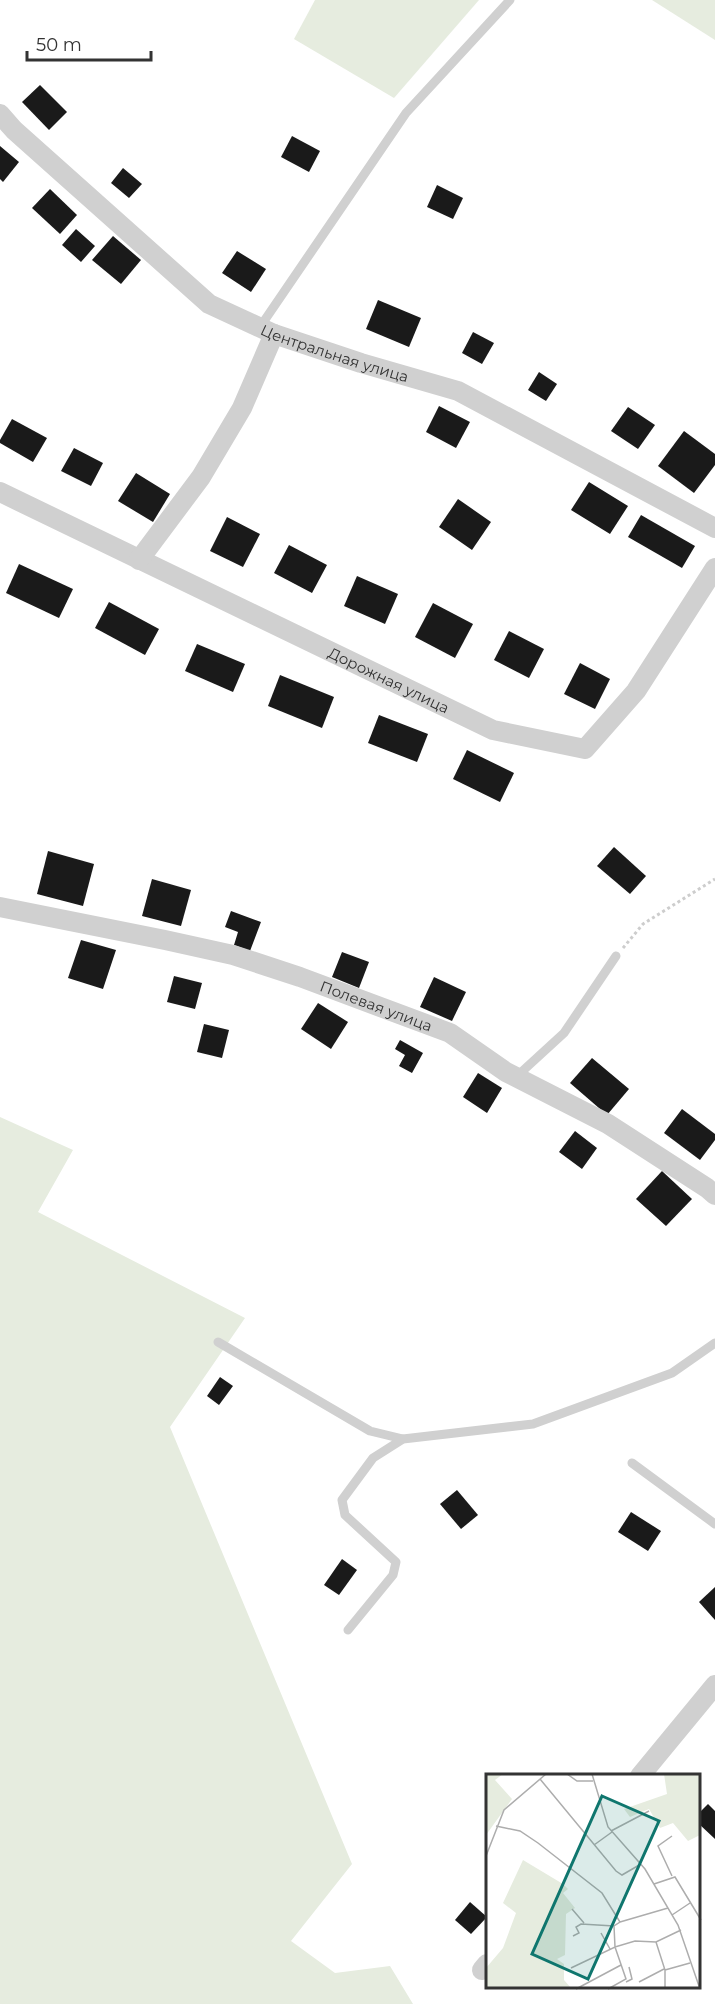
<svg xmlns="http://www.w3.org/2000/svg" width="715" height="2004" viewBox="0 0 715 2004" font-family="Montserrat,sans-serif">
	<rect width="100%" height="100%" fill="#fff"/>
	<!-- green -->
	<g fill="#e6ecdf">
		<polygon points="315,0 479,0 394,98 294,39"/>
		<polygon points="652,0 715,0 715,40"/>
		<polygon points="0,1117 73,1150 38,1212 245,1318 170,1427 352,1864 291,1941 335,1973 390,1966 413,2004 0,2004"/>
	</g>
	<!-- building -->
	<g fill="#1a1a1a">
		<polygon points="40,85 67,112 49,130 22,102"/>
		<polygon points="292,136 320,151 309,172 281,157"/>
		<polygon points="0,146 19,162 3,182 0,179"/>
		<polygon points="123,168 142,184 129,198 111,183"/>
		<polygon points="437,185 463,198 453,219 427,207"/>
		<polygon points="50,189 77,215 60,234 32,208"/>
		<polygon points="76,229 95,246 81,262 62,245"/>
		<polygon points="113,236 141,260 121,284 92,260"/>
		<polygon points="237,251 266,269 251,292 222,273"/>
		<polygon points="378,300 421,318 409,347 366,329"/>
		<polygon points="473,332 494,343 482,364 462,353"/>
		<polygon points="539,372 557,384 546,401 528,390"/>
		<polygon points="439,406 470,422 456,448 426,432"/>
		<polygon points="628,407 655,425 638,449 611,431"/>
		<polygon points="12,419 47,438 33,462 0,443 0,440"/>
		<polygon points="684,431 715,454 715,465 694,493 658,466"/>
		<polygon points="74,448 103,463 91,486 61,471"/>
		<polygon points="136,473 170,494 153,522 118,501"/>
		<polygon points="589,482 628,506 610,534 571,510"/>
		<polygon points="458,499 491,522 472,550 439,527"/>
		<polygon points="641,515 695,546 682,568 628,537"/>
		<polygon points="227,517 260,534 243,567 210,551"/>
		<polygon points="289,545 327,565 312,593 274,573"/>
		<polygon points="19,564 73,589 59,618 6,593"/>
		<polygon points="357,576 398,594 385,624 344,606"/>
		<polygon points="109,602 159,629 145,655 95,628"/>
		<polygon points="433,603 473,624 455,658 415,637"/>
		<polygon points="509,631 544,649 529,678 494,660"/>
		<polygon points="197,644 245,664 233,692 185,671"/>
		<polygon points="580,663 610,679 595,709 564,694"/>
		<polygon points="280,675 334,697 322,728 268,706"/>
		<polygon points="379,715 428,734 417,762 368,743"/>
		<polygon points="467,750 514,773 500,802 453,779"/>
		<polygon points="614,847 646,876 630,894 597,866"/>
		<polygon points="48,851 94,864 83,906 37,894"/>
		<polygon points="152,879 191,890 181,926 142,916"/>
		<polygon points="231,911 261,922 250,951 234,945 238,932 225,927"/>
		<polygon points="81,940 116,950 103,989 68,978"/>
		<polygon points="342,952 369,962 359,988 332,977"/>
		<polygon points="174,976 202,983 195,1009 167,1002"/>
		<polygon points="434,977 466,992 452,1021 420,1007"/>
		<polygon points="318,1003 348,1022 331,1049 301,1029"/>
		<polygon points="204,1024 229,1030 222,1058 197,1052"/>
		<polygon points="400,1040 423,1053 412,1073 399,1066 405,1055 395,1049"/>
		<polygon points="592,1058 629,1089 607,1115 570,1083"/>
		<polygon points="478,1073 502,1088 487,1113 463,1097"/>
		<polygon points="682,1109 715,1134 715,1140 700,1160 664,1133"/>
		<polygon points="575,1131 597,1148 582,1169 559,1152"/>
		<polygon points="662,1171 692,1199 666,1226 636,1199"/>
		<polygon points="220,1377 233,1386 219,1405 207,1396"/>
		<polygon points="457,1490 478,1515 461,1529 440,1504"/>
		<polygon points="631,1512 661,1531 648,1551 618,1532"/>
		<polygon points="342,1559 357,1570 339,1595 324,1585"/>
		<polygon points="715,1587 715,1620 699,1602"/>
		<polygon points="708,1804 715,1811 715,1839 698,1823 698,1814"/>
		<polygon points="470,1902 487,1917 471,1934 455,1920"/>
	</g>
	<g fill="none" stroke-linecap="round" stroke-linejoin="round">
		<!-- path -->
		<polyline stroke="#cdcdcd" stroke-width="3" stroke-dasharray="3 3" stroke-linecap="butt" points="623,948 643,924 715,879"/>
		<!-- service -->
		<g stroke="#d0d0d0" stroke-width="9">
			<polyline points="260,327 406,113 510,0"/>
			<polyline points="516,1077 564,1033 616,956"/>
			<polyline points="218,1342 370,1431 403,1439"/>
			<polyline points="632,1463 715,1524"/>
			<polyline points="348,1630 393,1575 396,1562 345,1515 342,1500 373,1458 403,1439 533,1424 672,1373 715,1343"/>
		</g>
		<!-- minor -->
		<g stroke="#d0d0d0" stroke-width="20">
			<path id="s1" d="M 0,114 L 14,130 L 209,304 L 274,334 L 361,363 L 458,391 L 715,528"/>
			<path id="s2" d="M 0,492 L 493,730 L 585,749 L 636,691 L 715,568"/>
			<polyline points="139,560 201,477 242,408 274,334"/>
			<path id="s3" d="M 0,907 L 165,940 L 233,955 L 300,977 L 450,1033 L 506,1072 L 608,1124 L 707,1188 L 715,1195"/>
			<polyline points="640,1776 715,1685"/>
			<polyline points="482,1970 487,1964"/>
		</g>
	</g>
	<g text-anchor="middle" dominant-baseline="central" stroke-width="6" stroke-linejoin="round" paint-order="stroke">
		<!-- street labels -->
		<g font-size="15" fill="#333" stroke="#fff">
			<text stroke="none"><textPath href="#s1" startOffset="418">Центральная улица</textPath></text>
			<text stroke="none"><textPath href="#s2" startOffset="432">Дорожная улица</textPath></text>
			<text stroke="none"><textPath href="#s3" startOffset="390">Полевая улица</textPath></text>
		</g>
	</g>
	<!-- overview -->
	<g transform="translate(486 1774)">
		<rect width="214" height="214" fill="#fff"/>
		<path d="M 0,0 L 17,0 L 9,6 L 26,25 L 0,61 ZM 178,0 L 214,0 L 214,61 L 202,67 L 187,49 L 174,54 L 163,35 L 144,43 L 138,35 L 181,20 ZM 37,86 L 77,110 L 82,115 L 77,119 L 89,134 L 80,140 L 79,181 L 71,185 L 78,190 L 78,206 L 85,214 L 0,214 L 0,194 L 17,174 L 30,139 L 17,129 Z" fill="#e6ecdf"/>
		<path fill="none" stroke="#adadad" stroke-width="1.5" d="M 81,0 L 91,7 L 107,7M 106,0 L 122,53 L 159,95 L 192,151 L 214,215M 54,5 L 130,97 L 136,101 L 155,90M 10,52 L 34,57 L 52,69 L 116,119 L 134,148 L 128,152 L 129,173 L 149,167 L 170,168 L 195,156M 125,57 L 163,37M 108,71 L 126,58M 0,82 L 18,36 L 60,0M 186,102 L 172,72 L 186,62M 168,110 L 189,103 L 215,146M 86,135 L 98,149M 186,141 L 204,129M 134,148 L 182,134M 115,159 L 124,175M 87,162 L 93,159 L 90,153 L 95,150 L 128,152M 170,168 L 179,196 L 179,215M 85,194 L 129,173 L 140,205 L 122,215M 179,196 L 204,189M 140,208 L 146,205 L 143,193M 153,208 L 178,195M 90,215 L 135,191"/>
		<path fill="#0f766e" fill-opacity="0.15" stroke="#0f766e" stroke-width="3" d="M 116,22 L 173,47 L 102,205 L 46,180 Z"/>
		<rect width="214" height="214" fill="none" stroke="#333" stroke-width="3"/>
	</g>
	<!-- scale -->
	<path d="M27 51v9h124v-9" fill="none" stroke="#333333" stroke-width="3"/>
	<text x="36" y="51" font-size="18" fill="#333333" stroke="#ffffff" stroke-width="4.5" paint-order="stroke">50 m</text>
</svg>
